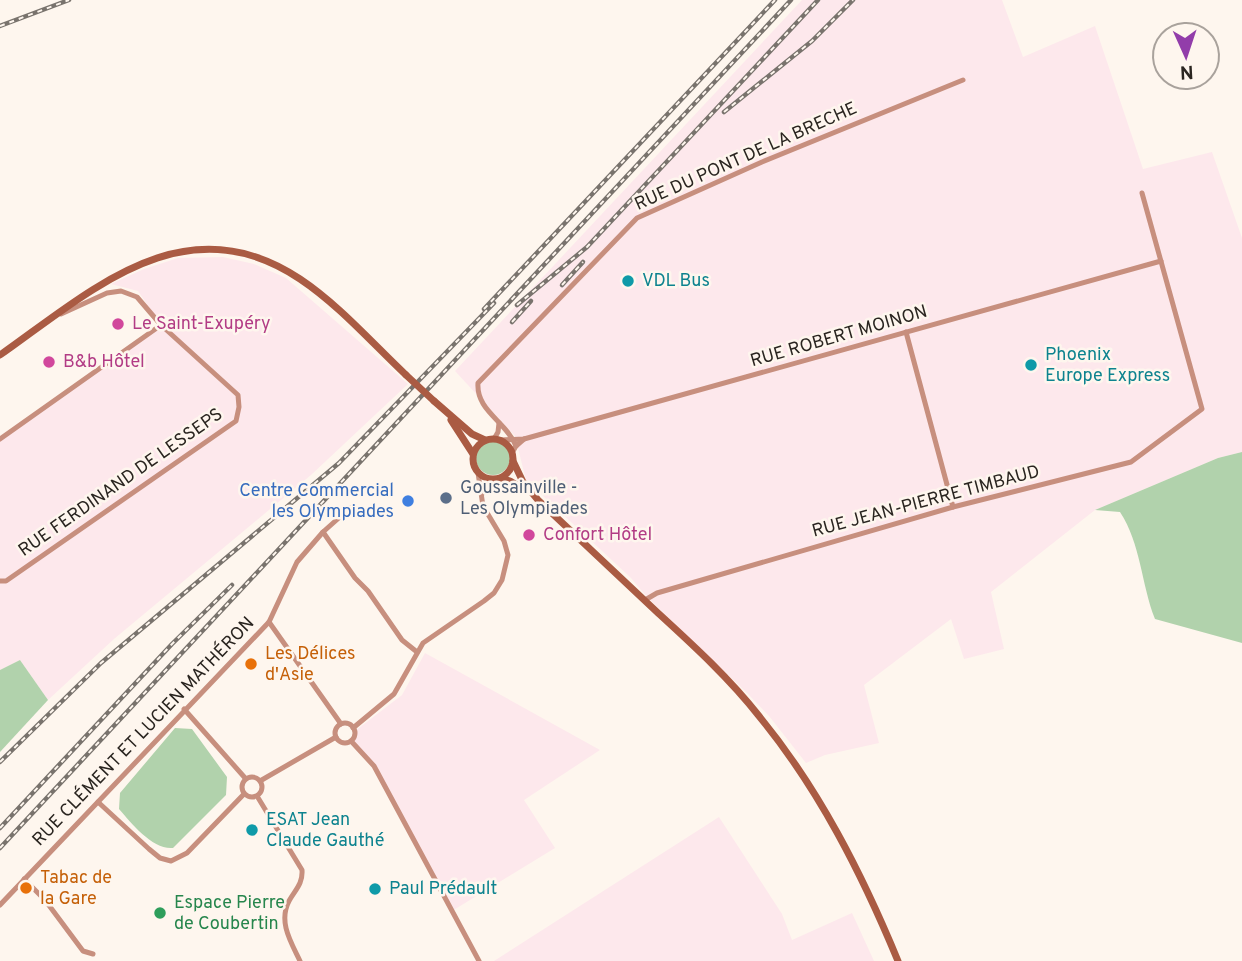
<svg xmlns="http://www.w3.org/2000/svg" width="1242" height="961" viewBox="0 0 1242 961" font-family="Overpass,sans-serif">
	<rect width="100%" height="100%" fill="#fef6ee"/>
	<!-- industrial -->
	<g fill="#fde8ec">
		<polygon points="802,0 1002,0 1023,57 1095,26 1143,169 1212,152 1242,238 1242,452 1218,458 1095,510 991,592 1004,649 964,659 951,619 864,685 879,743 825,755 806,763 769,716 747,693 646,596 631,578 526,480 515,436 455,371"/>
		<polygon points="223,257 254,264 286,278 408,384 311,475 114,639 48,700 20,660 0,670 0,439 161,325 138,291 111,284 144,269 178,258"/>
		<polygon points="425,653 600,750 524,800 555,848 452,911 374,766 351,741 355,731 402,695"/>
		<polygon points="719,817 782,914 792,940 852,913 874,961 494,961"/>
	</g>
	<!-- green -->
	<g fill="#b1d2ac">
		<circle cx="493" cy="458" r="17"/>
		<path d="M 1242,452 L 1242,643 L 1155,619 C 1141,583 1141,544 1120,512 L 1095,510 L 1218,458 Z"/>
		<polygon points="20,660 48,700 0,752 0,670"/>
		<path d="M 175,728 L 192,729 L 227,777 L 226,795 L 173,848 C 153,850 132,824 119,809 L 120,793 Z"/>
	</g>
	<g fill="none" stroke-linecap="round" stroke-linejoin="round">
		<!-- minor -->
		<g stroke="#c78f7e" stroke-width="5">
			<polyline points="906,332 953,507"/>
			<polyline points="0,439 161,325"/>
			<polyline points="494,439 498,432 499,423"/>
			<polyline points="501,440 524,439 1161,261"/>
			<path d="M 516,446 C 506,421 476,411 478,383 L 637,218 L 762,162 L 963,80"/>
			<polyline points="512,453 516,446 524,439"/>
			<polyline points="482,494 494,479"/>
			<polyline points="323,532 355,578 368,591 402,640 417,652"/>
			<polyline points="0,581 6,581 236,421 239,407 238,395 161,325 137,297 121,291 107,293 61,314"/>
			<polyline points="645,600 657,593 953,507 1131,462 1202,409 1142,193"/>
			<polyline points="269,622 341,724"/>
			<polyline points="184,709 246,779"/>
			<circle cx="345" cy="733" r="10"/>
			<polyline points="353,728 394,694 423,643 484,601 494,593 502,580 508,555 504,541 483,506 478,473"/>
			<polyline points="351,741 374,766 479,961"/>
			<circle cx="252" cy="787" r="10"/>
			<polyline points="260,781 336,737"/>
			<path d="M 257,796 L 302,870 C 303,884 295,890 289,901 C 278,922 291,942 300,961"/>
			<polyline points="98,802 149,849 160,858 171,861 187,853 244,794"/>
			<polyline points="24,879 45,900 83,951 93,954"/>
			<polyline points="0,905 269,622 297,562 323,532 350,508"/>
		</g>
		<!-- secondary -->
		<g stroke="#aa5b43" stroke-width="7">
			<path d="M 0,355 C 91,291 185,202 300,279 C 339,305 372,343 406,375"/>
			<polyline points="434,401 472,434 485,440"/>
			<polyline points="451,420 473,454"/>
			<circle cx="493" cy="459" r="20"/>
			<path d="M 513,461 L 523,482 L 538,500 C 578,538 618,575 658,613 C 694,646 729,678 759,716 C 819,789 862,874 898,961"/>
			<polyline points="501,478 510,481 526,491"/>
		</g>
		<defs>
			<g id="rail">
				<polyline points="0,26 69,0"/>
				<polyline points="724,112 812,41 853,0"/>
				<polyline points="562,285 583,262"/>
				<polyline points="517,305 587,247 818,0"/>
				<polyline points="484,309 775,0"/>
				<polyline points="512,322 531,301"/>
				<polyline points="0,762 101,663 339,463 494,303"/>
				<polyline points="0,828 172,644 232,585"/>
				<polyline points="0,848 791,0"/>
			</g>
		</defs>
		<!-- rail casing -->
		<use href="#rail" stroke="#79736d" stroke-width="4.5"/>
		<!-- rail -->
		<use href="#rail" stroke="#fef6ee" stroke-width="2" stroke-dasharray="5" stroke-linecap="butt"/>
		<!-- secondary-bridge -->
		<polyline stroke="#aa5b43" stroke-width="7" points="406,375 434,401"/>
	</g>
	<!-- markers -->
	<g fill="#0f9aa8" stroke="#fef6ee" stroke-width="2.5">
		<circle cx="628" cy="281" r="7"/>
		<circle cx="1031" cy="365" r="7"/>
		<circle cx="252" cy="830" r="7"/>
		<circle cx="375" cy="889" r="7"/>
	</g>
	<g fill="#d1479c" stroke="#fef6ee" stroke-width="2.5">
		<circle cx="118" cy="324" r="7"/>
		<circle cx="49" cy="362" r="7"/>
		<circle cx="529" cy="535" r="7"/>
	</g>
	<circle fill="#5c6f8a" stroke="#fef6ee" stroke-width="2.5" cx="446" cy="498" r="7"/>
	<circle fill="#3f7fe0" stroke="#fef6ee" stroke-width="2.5" cx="408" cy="501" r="7"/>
	<g fill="#e8710a" stroke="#fef6ee" stroke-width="2.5">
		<circle cx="251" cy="664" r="7"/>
		<circle cx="26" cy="888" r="7"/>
	</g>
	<circle fill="#2e9e5b" stroke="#fef6ee" stroke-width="2.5" cx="160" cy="913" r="7"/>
	<g text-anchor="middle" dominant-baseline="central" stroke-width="5" stroke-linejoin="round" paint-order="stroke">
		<!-- street labels -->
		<g font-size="18" fill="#2a2520" stroke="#fef6ee">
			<text transform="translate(746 157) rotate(-24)">RUE DU PONT DE LA BRECHE</text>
			<text transform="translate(839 337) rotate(-16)">RUE ROBERT MOINON</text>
			<text transform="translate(121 483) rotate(-35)">RUE FERDINAND DE LESSEPS</text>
			<text transform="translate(926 502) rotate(-15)">RUE JEAN-PIERRE TIMBAUD</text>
			<text transform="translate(144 732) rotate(-46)">RUE CLÉMENT ET LUCIEN MATHÉRON</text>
		</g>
		<!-- culture labels -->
		<g font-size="18" fill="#0d838f" stroke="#fef6ee" text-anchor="start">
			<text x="642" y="281">VDL Bus</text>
			<text x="1045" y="355">Phoenix<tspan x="1045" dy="21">Europe Express</tspan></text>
			<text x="266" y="820">ESAT Jean<tspan x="266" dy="21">Claude Gauthé</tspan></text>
			<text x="389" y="889">Paul Prédault</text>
		</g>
		<!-- hotel labels -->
		<g font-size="18" fill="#b23c85" stroke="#fef6ee" text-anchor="start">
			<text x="132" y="324">Le Saint-Exupéry</text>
			<text x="63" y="362">B&amp;b Hôtel</text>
			<text x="543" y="535">Confort Hôtel</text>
		</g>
		<!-- service labels -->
		<g font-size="18" fill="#4e5e75" stroke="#fef6ee" text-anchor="start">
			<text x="460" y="488">Goussainville -<tspan x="460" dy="21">Les Olympiades</tspan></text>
		</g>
		<!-- shop labels -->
		<g font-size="18" fill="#366cbe" stroke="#fef6ee" text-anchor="end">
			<text x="394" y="491">Centre Commercial<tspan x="394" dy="21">les Olympiades</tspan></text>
		</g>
		<!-- food labels -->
		<g font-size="18" fill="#c56008" stroke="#fef6ee" text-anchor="start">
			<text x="265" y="654">Les Délices<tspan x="265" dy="21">d'Asie</tspan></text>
			<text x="40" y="878">Tabac de<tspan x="40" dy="21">la Gare</tspan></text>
		</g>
		<!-- leisure labels -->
		<g font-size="18" fill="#27864d" stroke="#fef6ee" text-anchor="start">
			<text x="174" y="903">Espace Pierre<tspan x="174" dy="21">de Coubertin</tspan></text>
		</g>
	</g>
	<!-- north arrow -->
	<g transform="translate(1186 56) rotate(177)"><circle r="33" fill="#fef6ee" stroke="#a9a29c" stroke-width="2"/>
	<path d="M0-5L12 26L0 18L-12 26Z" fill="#923daa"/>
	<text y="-10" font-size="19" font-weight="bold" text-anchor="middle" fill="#2a2520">N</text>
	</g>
</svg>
